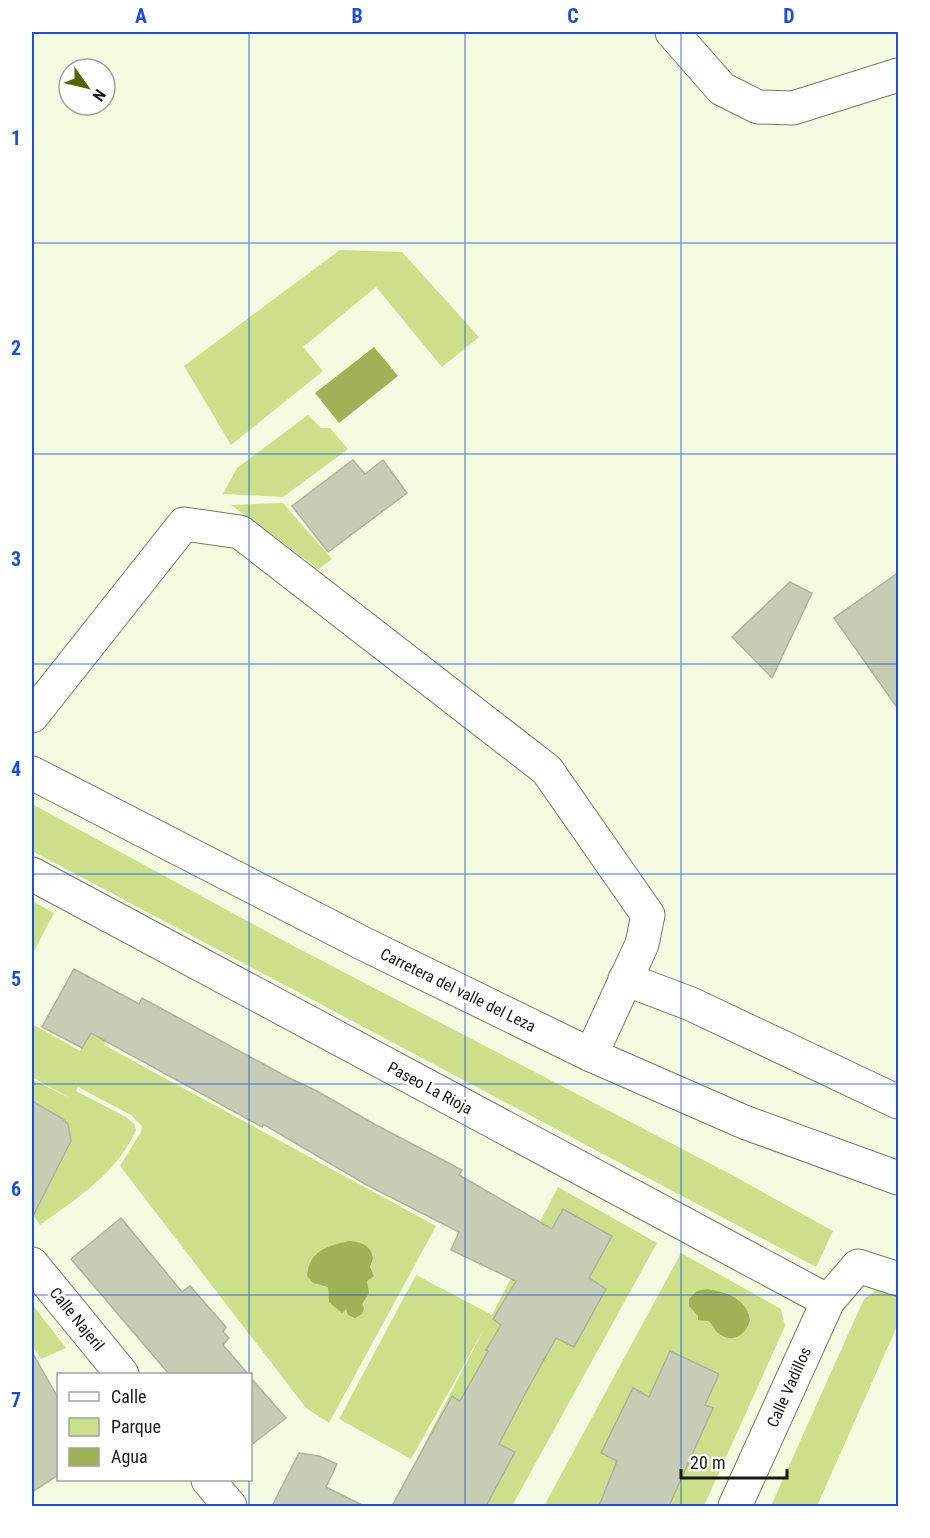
<svg xmlns="http://www.w3.org/2000/svg" width="930" height="1538" viewBox="0 0 930 1538" font-family="'Roboto Condensed',sans-serif">
	<rect width="100%" height="100%" fill="#f4fbe1"/>
	<!-- green -->
	<g fill="#cce08c">
		<polygon points="340,250 402,252 479,337 442,367 376,287 303,347 323,371 231,445 184,366"/>
		<polygon points="308,415 321,428 330,428 348,449 283,497 223,494 237,468"/>
		<polygon points="283,503 332,559 319,569 231,505"/>
		<polygon points="32,804 286,942 732,1175 833,1231 816,1267 32,851"/>
		<polygon points="32,901 54,913 32,955"/>
		<path d="M 32,1024 L 80,1051 L 93,1029 L 108,1038 L 104,1045 L 436,1226 L 329,1423 L 306,1408 L 120,1166 L 141,1132 L 142,1126 L 131,1115 L 78,1087 L 76,1091 L 126,1117 L 135,1125 L 136,1130 C 118,1172 76,1199 40,1225 L 32,1214 L 32,1079 L 71,1099 L 32,1077 Z"/>
		<polygon points="558,1187 657,1243 512,1506 392,1506 484,1329 411,1459 339,1419 416,1275 492,1315"/>
		<polygon points="681,1253 781,1309 785,1326 704,1506 544,1506"/>
		<polygon points="886,1283 898,1288 898,1324 817,1506 771,1506 864,1299"/>
		<polygon points="32,1304 66,1348 41,1359 32,1345"/>
	</g>
	<!-- water -->
	<g fill="#9eb257">
		<polygon points="374,347 398,376 339,423 315,393"/>
		<path d="M 349,1241 C 361,1242 371,1245 373,1258 L 370,1267 L 374,1276 L 367,1281 L 369,1293 L 362,1304 L 364,1308 L 362,1314 L 355,1318 L 348,1315 L 346,1309 L 342,1313 L 329,1302 L 328,1287 L 313,1283 L 307,1276 C 309,1251 327,1246 349,1241 Z"/>
		<path d="M 707,1289 C 727,1292 747,1299 750,1320 C 746,1336 731,1345 717,1332 C 713,1328 713,1324 708,1321 L 698,1320 L 698,1316 L 689,1306 L 689,1299 L 697,1291 Z"/>
	</g>
	<!-- building -->
	<g fill="#c6cdb4" stroke="#adb49c" stroke-width="1.5">
		<polygon points="353,460 365,474 383,460 407,493 328,552 292,506"/>
		<polygon points="898,573 898,709 834,618"/>
		<polygon points="790,582 812,593 772,678 732,637"/>
		<polygon points="74,969 139,1004 142,998 289,1078 315,1090 376,1125 462,1170 459,1175 552,1229 563,1209 612,1236 589,1278 606,1289 574,1347 556,1338 524,1396 499,1444 515,1452 486,1506 392,1506 452,1396 460,1401 488,1351 486,1350 501,1325 493,1319 516,1281 451,1250 459,1232 365,1184 263,1124 262,1127 91,1033 82,1048 42,1027"/>
		<polygon points="32,1101 63,1119 68,1124 71,1141 32,1218"/>
		<polygon points="121,1218 182,1292 190,1286 226,1327 223,1332 229,1338 223,1345 248,1374 169,1374 71,1259"/>
		<polygon points="670,1351 719,1374 705,1405 713,1408 669,1506 599,1506 617,1461 601,1453 633,1388 649,1397"/>
		<polygon points="32,1352 58,1398 58,1475 32,1492"/>
		<polygon points="250,1377 286,1418 250,1446"/>
		<polygon points="299,1453 319,1456 337,1464 326,1487 364,1506 272,1506"/>
	</g>
	<g fill="none" stroke-linecap="round" stroke-linejoin="round">
		<defs>
			<g id="minor">
				<polyline points="672,32 722,89 758,107 793,108 898,75"/>
				<polyline points="32,716 184,524 240,532 547,770 648,915 642,944 591,1055"/>
				<polyline points="32,874 828,1301"/>
				<polyline points="625,979 691,1004 898,1102"/>
				<polyline points="32,1264 122,1374"/>
				<polyline points="208,1480 230,1506"/>
				<polyline points="735,1506 828,1301 858,1266 898,1279"/>
			</g>
			<polyline id="secondary" points="32,773 364,944 591,1055 744,1122 898,1178"/>
		</defs>
		<!-- minor casing -->
		<use href="#minor" stroke="#757b64" stroke-width="35"/>
		<!-- secondary casing -->
		<use href="#secondary" stroke="#757b64" stroke-width="35"/>
		<!-- minor -->
		<use href="#minor" stroke="#fff" stroke-width="33"/>
		<!-- secondary -->
		<use href="#secondary" stroke="#fff" stroke-width="33"/>
	</g>
	<!-- grid -->
	<path fill="none" stroke="#1d4ed8" stroke-width="1.5" stroke-opacity="0.55" d="M 249,32 L 249,1374M 465,32 L 465,1506M 681,32 L 681,1506M 32,243 L 898,243M 32,454 L 898,454M 32,664 L 898,664M 32,874 L 898,874M 32,1084 L 898,1084M 32,1295 L 898,1295M 249,1480 L 249,1506"/>
	<g text-anchor="middle" dominant-baseline="central" stroke-width="6" stroke-linejoin="round" paint-order="stroke">
		<!-- street labels -->
		<g font-size="16" fill="#161910" stroke="#fff">
			<text transform="translate(458 990) rotate(26)">Carretera del valle del Leza</text>
			<text transform="translate(430 1088) rotate(28)">Paseo La Rioja</text>
			<text transform="translate(77 1319) rotate(51)">Calle Najeril</text>
			<text transform="translate(789 1387) rotate(-66)">Calle Vadillos</text>
		</g>
	</g>
	<!-- border -->
	<rect width="930" height="1538" fill="none" stroke="#ffffff" stroke-width="66"/>
	<!-- legend -->
	<rect x="57" y="1373" width="195" height="108" fill="#ffffff" stroke="#a2a39f" stroke-width="1.5"/>
	<rect x="69" y="1392" width="30" height="9" fill="#ffffff" stroke="#a2a39f" stroke-width="1.5"/>
	<text x="111" y="1403" font-size="18" fill="#161910">Calle</text>
	<rect x="69" y="1418" width="30" height="18" fill="#cce08c" stroke="#a2a39f" stroke-width="1.5"/>
	<text x="111" y="1433" font-size="18" fill="#161910">Parque</text>
	<rect x="69" y="1448" width="30" height="18" fill="#9eb257" stroke="#a2a39f" stroke-width="1.5"/>
	<text x="111" y="1463" font-size="18" fill="#161910">Agua</text>
	<!-- north arrow -->
	<g transform="translate(87 87) rotate(124)"><circle r="28" fill="#ffffff" stroke="#a2a39f" stroke-width="1.5"/>
	<path d="M0-4.5L10 22L0 15L-10 22Z" fill="#55640a"/>
	<text y="-9" font-size="16" font-weight="bold" text-anchor="middle" fill="#161910">N</text>
	</g>
	<!-- scale -->
	<path d="M681 1469v9h106v-9" fill="none" stroke="#161910" stroke-width="3"/>
	<text x="690" y="1469" font-size="18" fill="#161910" stroke="#ffffff" stroke-width="4.5" paint-order="stroke">20 m</text>
	<rect x="33" y="33" width="864" height="1472" fill="none" stroke="#1d4ed8" stroke-width="2"/>
	<g font-size="20" text-anchor="middle" font-weight="bold" fill="#1d4ed8">
		<text x="141" y="23">A</text>
		<text x="357" y="23">B</text>
		<text x="573" y="23">C</text>
		<text x="789" y="23">D</text>
		<text x="16" y="145">1</text>
		<text x="16" y="355">2</text>
		<text x="16" y="566">3</text>
		<text x="16" y="776">4</text>
		<text x="16" y="986">5</text>
		<text x="16" y="1196">6</text>
		<text x="16" y="1407">7</text>
	</g>
</svg>
